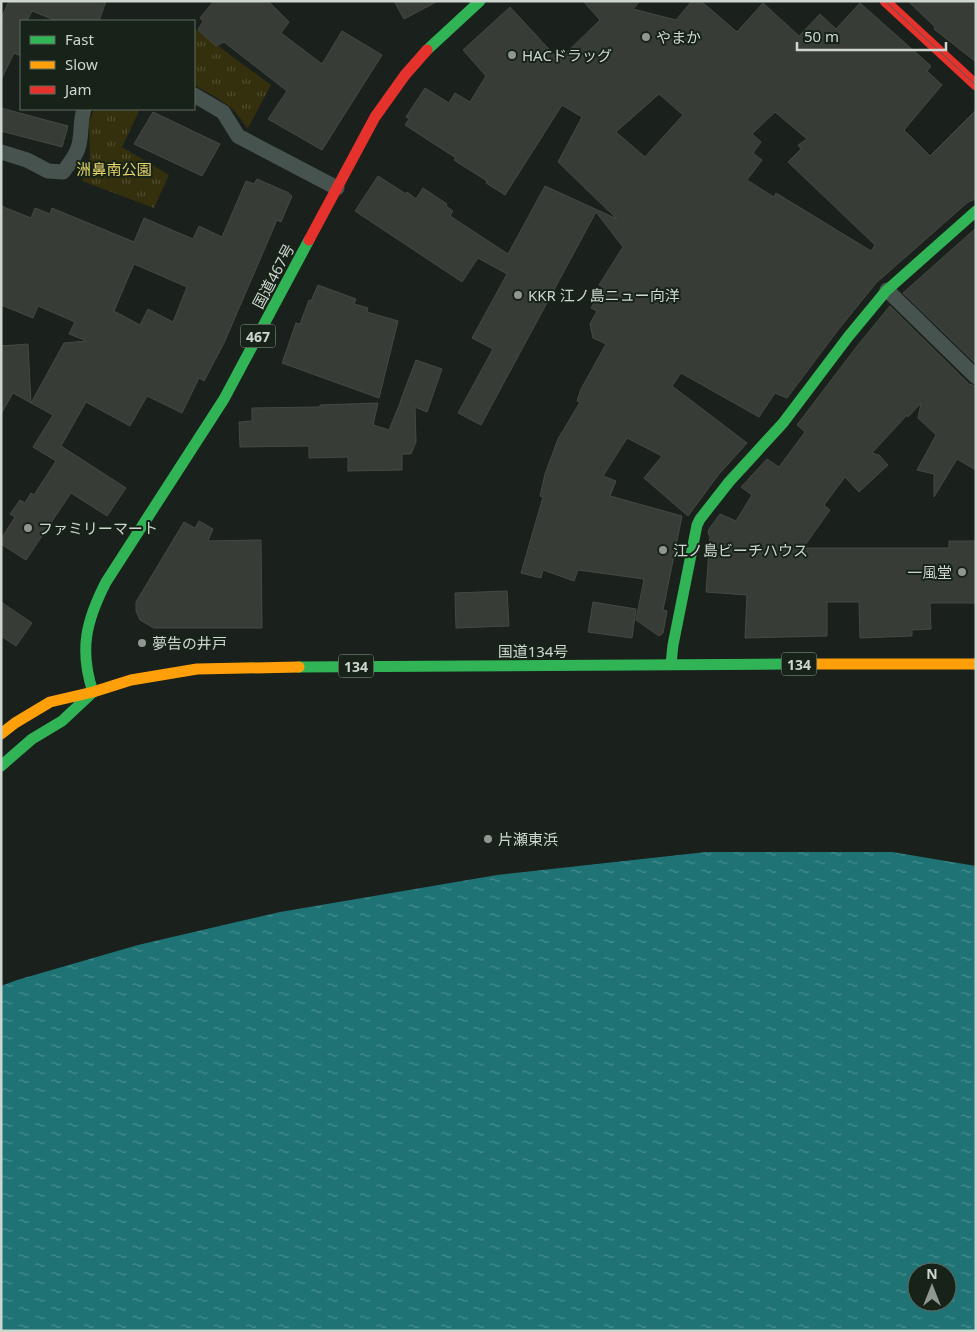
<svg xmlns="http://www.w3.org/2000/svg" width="977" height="1332" viewBox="0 0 977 1332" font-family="'Noto Sans','Noto Sans JP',sans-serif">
	<defs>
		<pattern id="park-tufts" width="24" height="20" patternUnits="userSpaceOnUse" patternTransform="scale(1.25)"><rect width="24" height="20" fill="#34300d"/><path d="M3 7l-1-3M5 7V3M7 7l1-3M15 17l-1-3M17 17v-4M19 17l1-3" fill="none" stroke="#504d2f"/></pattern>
		<pattern id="water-ripples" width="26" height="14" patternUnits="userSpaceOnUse" patternTransform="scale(1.25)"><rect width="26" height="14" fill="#1f7375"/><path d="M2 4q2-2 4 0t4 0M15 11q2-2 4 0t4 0" fill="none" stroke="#498d8e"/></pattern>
	</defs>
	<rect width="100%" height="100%" fill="#1a201b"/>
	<!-- park -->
	<g fill="url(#park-tufts)">
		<path d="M 194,28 L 271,85 L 248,128 C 241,122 239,114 231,108 C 220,98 206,92 194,85 Z"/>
		<polygon points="94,109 140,109 122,147 169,175 154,208 82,181 90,158 89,123"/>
	</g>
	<!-- water -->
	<path fill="url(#water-ripples)" fill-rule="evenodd" d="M 706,852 L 892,852 L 976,866 L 976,1331 L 1,1331 L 1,986 L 17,980 L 138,945 L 280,912 L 497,875 ZM 917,1272 L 947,1272 L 947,1302 L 917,1302 Z"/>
	<!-- building -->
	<g fill="#383c36" stroke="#454944" fill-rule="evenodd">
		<polygon points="9,1 106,1 99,21 57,21 32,11 27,21 21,21 21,56 14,53 1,80 1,19"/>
		<polygon points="214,1 268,1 289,22 281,33 322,64 342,31 382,55 322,150 268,119 287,91 224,42 216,46 198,30 203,21 200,18"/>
		<polygon points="394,1 438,1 404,19"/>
		<path d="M 583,1 L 640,1 L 633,9 L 676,20 L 692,1 L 701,1 L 737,32 L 763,3 L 799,36 L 820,14 L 836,29 L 860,3 L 931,66 L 927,71 L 942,85 L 904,130 L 930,156 L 976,110 L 976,199 L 968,202 L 876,283 L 838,330 L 787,398 L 775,393 L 759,417 L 681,373 L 672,386 L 747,443 L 719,474 L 688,516 L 644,478 L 662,456 L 627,438 L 603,476 L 616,481 L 610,496 L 682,516 L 663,610 L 667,611 L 663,633 L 659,636 L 636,620 L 644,579 L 578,570 L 574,581 L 543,570 L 541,578 L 521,573 L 543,497 L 540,496 L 545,474 L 558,439 L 580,402 L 577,401 L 581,389 L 606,344 L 593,338 L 590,324 L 597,311 L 591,308 L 603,287 L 599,285 L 623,247 L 596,212 L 481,425 L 458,413 L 493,349 L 472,338 L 507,274 L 478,258 L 462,282 L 355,211 L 378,176 L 406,194 L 407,192 L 416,199 L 423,188 L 447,204 L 446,206 L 453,211 L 450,216 L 508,254 L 545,186 L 617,219 L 558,162 L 582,117 L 562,105 L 505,195 L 486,183 L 487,181 L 454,160 L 456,158 L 405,125 L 409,119 L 406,117 L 425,88 L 449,103 L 455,93 L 470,102 L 486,76 L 463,50 L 510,7 L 559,60 L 600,20 ZM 659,94 L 683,115 L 645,157 L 616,132 ZM 775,112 L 807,139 L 798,145 L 801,149 L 788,162 L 875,245 L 871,251 L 776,193 L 774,197 L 747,180 L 762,160 L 753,153 L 761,142 L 752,134 Z"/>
		<polygon points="908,1 976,1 976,62 934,29 935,27"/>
		<polygon points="1,108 68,126 62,147 1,131"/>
		<polygon points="153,112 220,144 202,176 134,144"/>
		<path d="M 257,179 L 289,193 L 289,194 L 292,196 L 281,222 L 277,220 L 224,343 L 204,381 L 199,378 L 182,413 L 147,396 L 130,426 L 86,402 L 61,446 L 126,488 L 107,516 L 71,493 L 26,560 L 1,544 L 1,539 L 15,517 L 10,514 L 20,500 L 25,503 L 31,493 L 34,495 L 56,461 L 33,447 L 53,415 L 31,403 L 64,343 L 87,341 L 69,334 L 75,322 L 38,306 L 33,318 L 1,305 L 1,206 L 31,218 L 35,208 L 50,214 L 52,208 L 134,242 L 144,218 L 193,239 L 199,226 L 222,237 L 246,181 L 254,184 ZM 134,264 L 187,287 L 173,322 L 148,309 L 140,325 L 114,311 Z"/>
		<polygon points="976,228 976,364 903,293"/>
		<polygon points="318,285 356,299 354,304 368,308 367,312 398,321 379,398 282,363 296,323 300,324 309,300 311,301"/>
		<polygon points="890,306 969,384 976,386 976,470 957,459 934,497 934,474 917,470 936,435 918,418 921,403 908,417 907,415 872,453 879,455 888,465 859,492 845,477 824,505 830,510 803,548 949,548 949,541 976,541 976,603 930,603 931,629 912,630 912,636 860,638 859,602 827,602 827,636 745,638 747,595 706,592 710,536 708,534 709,529 720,514 736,521 752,495 741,487 767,459 779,467 805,432 797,425 858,345"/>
		<polygon points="28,344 31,403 13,393 1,414 1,346"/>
		<polygon points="416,360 442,369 427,412 415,407 416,442 411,454 402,454 402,470 348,471 348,457 309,458 309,446 240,447 239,422 252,421 252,408 320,407 320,405 378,403 373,425 389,430 400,403 402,403 400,402"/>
		<polygon points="199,521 213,529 208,541 261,540 262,628 154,628 140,620 136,611 136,602 184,522 195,528"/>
		<polygon points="507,591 509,626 456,628 455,593"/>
		<polygon points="1,602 32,623 16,646 1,636"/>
		<polygon points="593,602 636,609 632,638 588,632"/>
	</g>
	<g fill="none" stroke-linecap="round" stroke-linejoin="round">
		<!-- street -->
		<g stroke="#47534f" stroke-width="15">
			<polyline points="194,95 223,112 238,136 337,188"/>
			<path d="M 1,152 L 27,160 L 48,171 L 63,172 C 69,164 77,155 79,145 C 82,132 80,121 84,109"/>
			<polyline points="887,290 976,377"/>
		</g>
		<!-- fast -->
		<g stroke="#30b455" stroke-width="11">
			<polyline points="427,50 480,1"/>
			<polyline points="671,664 673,645 697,525 700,519 729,482 783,423 848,337 886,291 976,211"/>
			<polyline points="299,667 790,664"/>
			<path d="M 93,692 C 79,650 86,621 106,582 L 224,399 L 309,240"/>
			<polyline points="1,766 32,739 62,721 92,693"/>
		</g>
		<!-- slow -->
		<g stroke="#ff9f0a" stroke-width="11">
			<polyline points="790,664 976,664"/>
			<polyline points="1,734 15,723 50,702 93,692 131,680 197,669 299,667"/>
		</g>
		<!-- jam -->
		<g stroke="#e5322d" stroke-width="11">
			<polyline points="885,1 976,85"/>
			<polyline points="309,240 375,117 405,75 427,50"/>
		</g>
		<!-- tram -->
		<polyline stroke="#505753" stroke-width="1" points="885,1 976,85"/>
	</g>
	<!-- markers -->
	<g fill="#8f9790" stroke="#172319" stroke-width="2">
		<circle cx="646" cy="37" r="5"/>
		<circle cx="512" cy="55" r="5"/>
		<circle cx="518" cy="295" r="5"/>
		<circle cx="28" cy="528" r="5"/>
		<circle cx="663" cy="550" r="5"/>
		<circle cx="962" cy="572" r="5"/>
		<circle cx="142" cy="643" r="5"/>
		<circle cx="488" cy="839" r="5"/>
	</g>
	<g text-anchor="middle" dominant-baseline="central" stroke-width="4" stroke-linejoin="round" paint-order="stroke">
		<!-- shield labels -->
		<g fill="#172319" stroke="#97a198" stroke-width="1">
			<rect x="240.5" y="324.5" width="35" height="23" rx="4"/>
			<rect x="781.5" y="652.5" width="35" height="23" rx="4"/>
			<rect x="338.5" y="654.5" width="35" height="23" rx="4"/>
		</g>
		<g font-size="14" font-weight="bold" fill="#ced7cf">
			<text x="258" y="336">467</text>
			<text x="799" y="664">134</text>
			<text x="356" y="666">134</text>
		</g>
		<!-- poi labels -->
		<g font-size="15" fill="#ced7cf" stroke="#172319" text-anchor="start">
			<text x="656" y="37">やまか</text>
			<text x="522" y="55">HACドラッグ</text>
			<text x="528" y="295">KKR 江ノ島ニュー向洋</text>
			<text x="38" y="528">ファミリーマート</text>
			<text x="673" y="550">江ノ島ビーチハウス</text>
			<text x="952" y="572" text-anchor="end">一風堂</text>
			<text x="152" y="643">夢告の井戸</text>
			<text x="498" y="839">片瀬東浜</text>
		</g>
		<!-- park labels -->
		<g font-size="15" fill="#e7d466" stroke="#172319">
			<text x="114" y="169">洲鼻南公園</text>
		</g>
		<!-- street labels -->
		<g font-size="15" fill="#ced7cf" stroke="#172319">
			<text transform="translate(273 276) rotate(-62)">国道467号</text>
			<text x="533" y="651">国道134号</text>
		</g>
	</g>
	<!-- border -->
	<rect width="977" height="1332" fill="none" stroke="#ced7cf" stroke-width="5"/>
	<!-- legend -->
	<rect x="20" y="20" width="175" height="90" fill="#172319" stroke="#606b62"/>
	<rect x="30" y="36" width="25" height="8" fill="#30b455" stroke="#606b62"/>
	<text x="65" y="45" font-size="15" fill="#ced7cf">Fast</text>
	<rect x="30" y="61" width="25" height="8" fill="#ff9f0a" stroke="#606b62"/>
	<text x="65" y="70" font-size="15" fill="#ced7cf">Slow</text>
	<rect x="30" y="86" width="25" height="8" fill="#e5322d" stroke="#606b62"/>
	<text x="65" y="95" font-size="15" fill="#ced7cf">Jam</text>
	<!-- north arrow -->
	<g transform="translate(932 1287)"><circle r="24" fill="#172319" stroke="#606b62"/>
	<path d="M0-4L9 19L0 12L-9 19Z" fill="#8f9790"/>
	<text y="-8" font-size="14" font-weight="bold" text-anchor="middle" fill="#ced7cf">N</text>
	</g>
	<!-- scale -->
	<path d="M797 42v8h149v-8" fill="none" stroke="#ced7cf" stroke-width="2.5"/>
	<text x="804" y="42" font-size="15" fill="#ced7cf" stroke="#172319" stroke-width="4" paint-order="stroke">50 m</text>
</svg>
